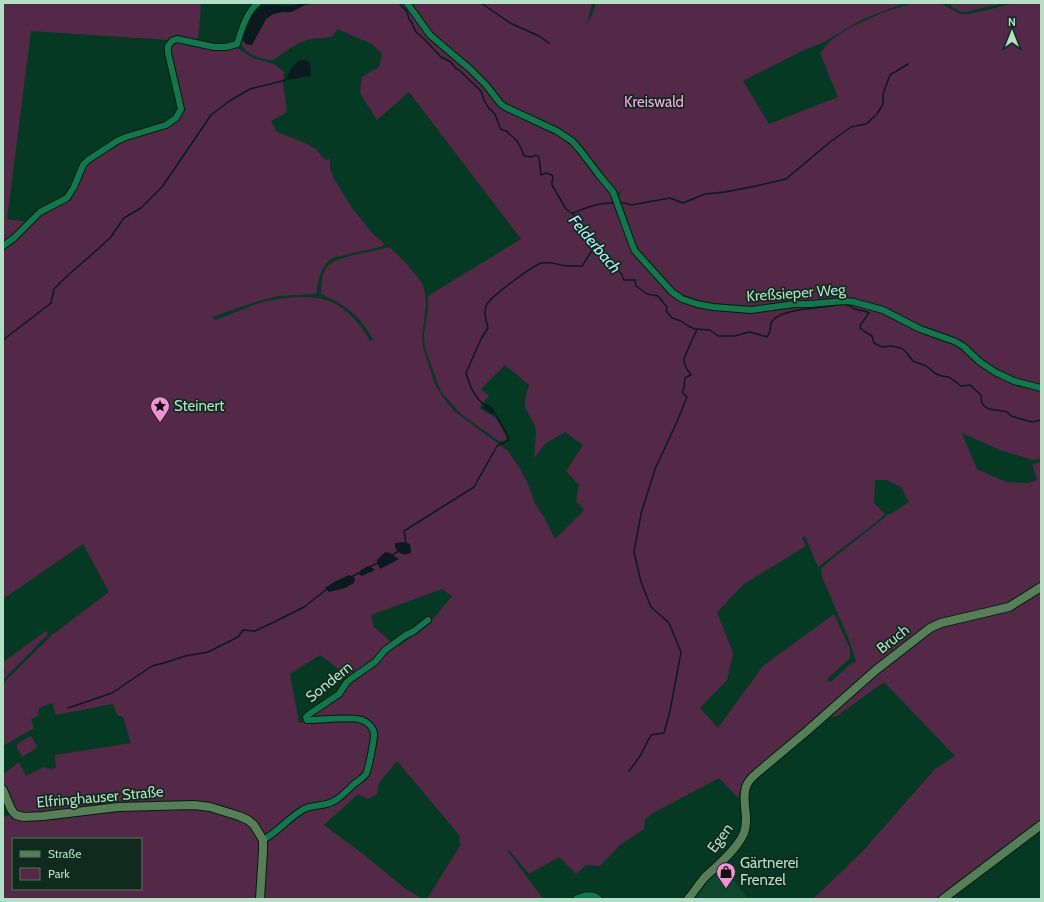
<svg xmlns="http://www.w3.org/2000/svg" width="1044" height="902" viewBox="0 0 1044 902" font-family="Cabin,sans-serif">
	<rect width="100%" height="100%" fill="#063923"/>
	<!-- built -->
	<polygon fill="#0e462e" points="721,864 748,899 691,899"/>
	<!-- green -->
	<g fill="#542947" fill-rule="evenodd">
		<polygon points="3,3 201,3 199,31 197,41 175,37 169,40 31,31 7,219 28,222 3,244"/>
		<path d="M 317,3 L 405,3 L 424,30 L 434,41 L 470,70 L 494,99 L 502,107 L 559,135 L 576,146 L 574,139 L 512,110 L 501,103 L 488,86 L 475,72 L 463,61 L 436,40 L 426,29 L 409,3 L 592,3 L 587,24 L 593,13 L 596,3 L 905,3 L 863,19 L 849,27 L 824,42 L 804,50 L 743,81 L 769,124 L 838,97 L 820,53 L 831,40 L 849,28 L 882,13 L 913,3 L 940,3 L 960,14 L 970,14 L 1015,3 L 1041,3 L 1041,386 L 1015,380 L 995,371 L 977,358 L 961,343 L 921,327 L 885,309 L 858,301 L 846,300 L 810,303 L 794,303 L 751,309 L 717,306 L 670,290 L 668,292 L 687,302 L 735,311 L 753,312 L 774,310 L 794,305 L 808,305 L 832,302 L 845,302 L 857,304 L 893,316 L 919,330 L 962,347 L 982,366 L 1007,380 L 1041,389 L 1041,459 L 1031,460 L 1030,459 L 1000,450 L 962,433 L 963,436 L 977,469 L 1006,482 L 1028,483 L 1037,480 L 1032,464 L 1041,462 L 1041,584 L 1005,607 L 941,620 L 927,626 L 868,672 L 790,742 L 760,767 L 742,786 L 738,798 L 719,778 L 653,813 L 645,820 L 644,829 L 620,845 L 600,866 L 586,865 L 576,874 L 559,857 L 529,874 L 509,850 L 507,850 L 543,899 L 427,899 L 461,844 L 459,842 L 460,836 L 397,761 L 379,783 L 377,794 L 367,799 L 358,794 L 324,825 L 363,854 L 407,890 L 423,899 L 262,899 L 265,853 L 264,841 L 272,836 L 271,835 L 261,842 L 256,899 L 3,899 L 3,818 L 10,814 L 22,819 L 29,819 L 118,809 L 195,807 L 209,810 L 226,815 L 239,820 L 243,816 L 226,808 L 211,804 L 195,802 L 126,804 L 68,811 L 29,815 L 20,814 L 16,812 L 12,806 L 6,793 L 3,785 L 3,774 L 19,762 L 26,776 L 44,767 L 50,769 L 56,768 L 55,755 L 131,743 L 123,717 L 117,715 L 113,704 L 56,715 L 52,703 L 39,708 L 38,716 L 31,719 L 34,728 L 3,746 L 3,683 L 52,635 L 109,592 L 83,544 L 3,599 L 3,248 L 17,238 L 37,217 L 43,212 L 68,199 L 74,190 L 83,168 L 96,156 L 118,142 L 129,137 L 168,126 L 177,119 L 183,109 L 170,53 C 170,47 171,44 178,41 C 196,44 217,51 234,46 L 253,58 L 274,64 L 284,72 L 283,83 L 287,112 L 271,121 L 277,132 L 303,142 L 316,149 L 325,160 L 330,159 L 330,168 L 334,179 L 352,208 L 373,234 L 383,242 L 384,245 L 380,247 L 332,258 C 319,269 319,279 316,294 L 278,296 L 255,302 L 212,317 L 216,320 C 229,315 243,309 256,304 C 269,300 283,298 296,297 C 303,297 310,297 317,298 C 341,301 359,321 370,341 L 373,340 C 361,316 346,305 321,294 C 321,285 321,275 327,267 C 337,255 374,252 389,247 L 405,262 L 419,279 L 423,285 L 425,293 L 426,306 L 422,336 L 423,347 L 434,382 L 442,396 L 454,411 L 508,451 L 519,467 L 529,486 L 535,504 L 544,517 L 555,539 L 584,510 L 576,501 L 579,485 L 566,471 L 583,445 L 565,432 L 546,443 L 534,458 L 536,432 L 535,426 L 525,407 L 525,400 L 529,385 L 505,365 L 481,389 L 489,396 L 479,408 L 496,418 L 506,436 L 506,440 L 504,441 L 499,441 L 461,414 L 442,393 L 439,387 L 425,348 L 424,335 L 428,309 L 428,296 L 521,239 L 409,92 L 377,120 L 360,93 L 362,77 L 379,67 L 382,54 L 372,44 L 337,29 L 332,37 C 323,38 313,38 304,41 C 293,45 284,53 274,59 L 274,60 C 262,60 245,55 241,43 L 243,40 L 246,44 L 252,45 L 266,19 L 273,14 L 282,12 L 291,12 L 305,5 ZM 601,179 L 616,193 L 621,191 L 619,197 L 628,220 L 623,220 L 612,193 ZM 875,480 L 887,480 L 901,487 L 909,502 L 891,514 L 889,514 L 827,563 L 821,569 L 822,577 L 848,637 L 856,661 L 848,666 L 831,682 L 826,680 L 850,658 L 850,649 L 834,614 L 763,666 L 718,728 L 700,708 L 727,680 L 733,653 L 717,612 L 744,584 L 806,546 L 802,538 L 805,536 L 818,567 L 875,523 L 885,514 L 874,503 ZM 442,589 L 452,596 L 428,625 L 399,646 L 389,640 L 374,627 L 371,615 ZM 320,655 L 349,677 L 347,685 L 340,695 L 303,722 L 299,723 L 290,674 ZM 13,839 L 141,839 L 141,889 L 13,889 Z"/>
		<polygon points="951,3 1004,3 969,11 961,12 951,6"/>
		<polygon points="1041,590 1041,819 957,882 935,899 813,899 862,852 935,769 955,756 884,682 837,716 827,717 891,660 938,626 1006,610"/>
		<polygon points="46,631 48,634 3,680 3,674 5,672 3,668 3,662"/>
		<polygon points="31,736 33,739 37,748 22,757 17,748 17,744"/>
	</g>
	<!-- water -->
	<g fill="#0a1a1f">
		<path d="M 303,3 L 317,3 L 305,5 L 291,12 L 282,12 L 273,14 L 266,19 L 252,45 L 246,44 L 243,40 C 246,31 250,15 257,9 C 264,2 277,6 285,6 C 291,6 297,5 303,3 Z"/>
		<polygon points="299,60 305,60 310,63 311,76 286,80 290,70"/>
		<polygon points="486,403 495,410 492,414 483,408"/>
		<path d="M 403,542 L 410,544 L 411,553 C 403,556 399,554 395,547 L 395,543 Z"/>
		<polygon points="385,552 390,553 399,559 380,569 378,565 377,560"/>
		<polygon points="368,566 374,569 375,570 362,576 359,574 361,570"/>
		<polygon points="349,575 355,578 354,583 345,588 329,592 325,588 334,582"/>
	</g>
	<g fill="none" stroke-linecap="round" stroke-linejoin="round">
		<!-- stream -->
		<g stroke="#0a1a1f" stroke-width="1.5">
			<path d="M 399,3 L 407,12 L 409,19 L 412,23 L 416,32 L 424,39 L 441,57 L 451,62 L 456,69 L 459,70 L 481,91 L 484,100 L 488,107 L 495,114 L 500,128 L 502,130 L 507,131 C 510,136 513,136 516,140 C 520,145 522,150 524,156 L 532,157 L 536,155 L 539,157 L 541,175 L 546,173 L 552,175 L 553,178 L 552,182 L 552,185 L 566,209 L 573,214 L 577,219 L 590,237 L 595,246 L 605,255 L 611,266 L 621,273 L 624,280 L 635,280 L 636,286 L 647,294 L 658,296 L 667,307 L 666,311 L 672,318 L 681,321 L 688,326 L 695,329 L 710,330 L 718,336 L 735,336 L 745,333 L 750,332 L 767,337 C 768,335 769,333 770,331 C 771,327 769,324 773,320 C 784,308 820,309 836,305"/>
			<polyline points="481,3 510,23 539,36 549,43"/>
			<polyline points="619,203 625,203 631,205 670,198 683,203 705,194 725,192 756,186 786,179 830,142 851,127 866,124 877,114 883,104 883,94 887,83 890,75 908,64"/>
			<path d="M 573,213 C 586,208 600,202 615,203"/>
			<path d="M 845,304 C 849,305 851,307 855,309 C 860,311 865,310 869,313 L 861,324 L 860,328 L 864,331 L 872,336 L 874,343 L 882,347 L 891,346 L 901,348 L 905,351 L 913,361 L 926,366 L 936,374 L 942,376 L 949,377 L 961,386 L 970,385 L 981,395 C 980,412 995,409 1007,412 L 1011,416 L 1032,422 L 1041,420"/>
			<polyline points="3,340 51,303 54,289 66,277 98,249 110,238 124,218 141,208 162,187 211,115 231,100 250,89 286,80"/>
			<path d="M 486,406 C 474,398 470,386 466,373 L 481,339 L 488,328 C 486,320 483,312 487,304 C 492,296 533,265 542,263 C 552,261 557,265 567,266 C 572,266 577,266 582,266 L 595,246"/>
			<polyline points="406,544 404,531 474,487 497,446 509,440 507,434 494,412"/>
			<polyline points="392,555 399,551"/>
			<polyline points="369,567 378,563"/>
			<polyline points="351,577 361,572"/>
			<polyline points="68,708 112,693 152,666 164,663 185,656 208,652 238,637 243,630 255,631 272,623 304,607 327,589"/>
			<path d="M 629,771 L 640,756 L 651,735 L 664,733 L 670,711 L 681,652 L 669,623 L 651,607 L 641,582 L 634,552 L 641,514 L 655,469 L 676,424 L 687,397 L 682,392 L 684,388 L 685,378 L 691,375 C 687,370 684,366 684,360 C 684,356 695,335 697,329"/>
		</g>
		<defs>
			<g id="street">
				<polyline points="407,3 430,35 470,69 486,85 500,103 505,107 557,131 572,141 580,150 599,175 613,192 632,244 635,251 672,292 682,299 697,304 713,307 751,310 795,304 811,304 832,302 846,301 854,302 883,310 920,329 954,341 963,346 980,362 995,372 1014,381 1041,388"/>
				<path d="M 3,246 L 14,238 L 40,212 L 67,198 L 74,187 L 83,165 L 88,160 L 117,141 L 126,137 L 166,125 L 176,118 L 181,109 L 168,53 L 168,46 L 172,41 L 177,39 L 214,47 L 226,47 L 237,44 C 241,31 247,11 258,3"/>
				<path d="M 263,840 C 278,832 288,818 304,809 C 314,804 326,807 336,800 C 342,796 348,790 354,784 C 358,781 363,778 366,774 C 368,771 375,737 374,733 C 373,727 367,722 362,720 C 350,716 323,720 310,720 L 307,720 L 306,717 L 308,715 L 339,694 L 347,682 L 352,678 L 375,662 L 385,650 L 406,635 L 414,631 L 428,620"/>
				<path d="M 576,899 C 584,895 592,893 599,899"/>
			</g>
			<g id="secondary">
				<polyline points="3,790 11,809 13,812 16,815 24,817 43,816 118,807 194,805 210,807 239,816 248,820 254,825 263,840 263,851 260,899"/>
				<path d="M 688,899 C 694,892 699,884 705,877 C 717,866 738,848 744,833 C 750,817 741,802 746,787 C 748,781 752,777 757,773 L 807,731 L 876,670 L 930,628 L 941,623 L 1009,607 L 1041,587"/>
				<polyline points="943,899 1041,825"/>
			</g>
		</defs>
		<!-- street casing -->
		<use href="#street" stroke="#021d10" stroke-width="8"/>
		<!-- secondary casing -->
		<use href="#secondary" stroke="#021d10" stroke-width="10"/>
		<!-- street -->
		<use href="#street" stroke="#14764d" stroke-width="6"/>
		<!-- secondary -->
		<use href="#secondary" stroke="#567e57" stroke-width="8"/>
	</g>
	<!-- icons -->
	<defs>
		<symbol id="sight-pin" viewBox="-11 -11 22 30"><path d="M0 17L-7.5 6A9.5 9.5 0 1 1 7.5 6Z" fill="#f391d5" stroke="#102b1e"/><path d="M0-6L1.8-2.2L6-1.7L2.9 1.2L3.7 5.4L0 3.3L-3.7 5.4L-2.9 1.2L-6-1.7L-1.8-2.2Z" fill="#111"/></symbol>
		<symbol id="shop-pin" viewBox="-11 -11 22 30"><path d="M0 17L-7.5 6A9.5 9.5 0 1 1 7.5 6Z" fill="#f391d5" stroke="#102b1e"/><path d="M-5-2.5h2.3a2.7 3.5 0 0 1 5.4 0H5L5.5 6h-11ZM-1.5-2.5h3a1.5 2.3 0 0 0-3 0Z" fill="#111"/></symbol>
	</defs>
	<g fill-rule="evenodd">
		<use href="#sight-pin" x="149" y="395" width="22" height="30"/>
		<use href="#shop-pin" x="715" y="861" width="22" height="30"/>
	</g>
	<g text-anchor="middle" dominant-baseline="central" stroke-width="3.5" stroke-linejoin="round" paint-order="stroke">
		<!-- park labels -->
		<g font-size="15" fill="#fca8e1" stroke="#102b1e">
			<text x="654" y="102">Kreiswald</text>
		</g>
		<!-- street labels -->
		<g font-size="15" fill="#b5dec6" stroke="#102b1e">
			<text transform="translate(796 293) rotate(-4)">Kreßsieper Weg</text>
			<text transform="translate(893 639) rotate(-38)">Bruch</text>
			<text transform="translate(329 682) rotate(-39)">Sondern</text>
			<text transform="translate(100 797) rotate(-5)">Elfringhauser Straße</text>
			<text transform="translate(720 838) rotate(-54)">Egen</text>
		</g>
		<!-- poi labels -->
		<g font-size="15" fill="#b5dec6" stroke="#102b1e" text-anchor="start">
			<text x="174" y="406">Steinert</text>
			<text x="740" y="863">Gärtnerei<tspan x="740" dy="17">Frenzel</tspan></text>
		</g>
		<!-- water labels -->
		<g font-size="16" font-style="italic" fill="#b3eafc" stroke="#102b1e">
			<text transform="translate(595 244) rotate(50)">Felderbach</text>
		</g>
	</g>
	<!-- border -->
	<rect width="1044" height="902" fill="none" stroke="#b5dec6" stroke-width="8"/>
	<!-- legend -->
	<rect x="12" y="838" width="130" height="52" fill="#102b1e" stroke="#527361"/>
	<rect x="20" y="851" width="20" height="6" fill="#567e57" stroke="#527361"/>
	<text x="48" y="858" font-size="12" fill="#b5dec6">Straße</text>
	<rect x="20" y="868" width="20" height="12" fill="#542947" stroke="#527361"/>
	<text x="48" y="878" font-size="12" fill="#b5dec6">Park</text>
	<!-- north arrow -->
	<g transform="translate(1012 32)" stroke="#102b1e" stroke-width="3" paint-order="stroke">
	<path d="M0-3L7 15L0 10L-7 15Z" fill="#b5dec6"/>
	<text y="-6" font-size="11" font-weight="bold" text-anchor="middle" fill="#b5dec6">N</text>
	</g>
</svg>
